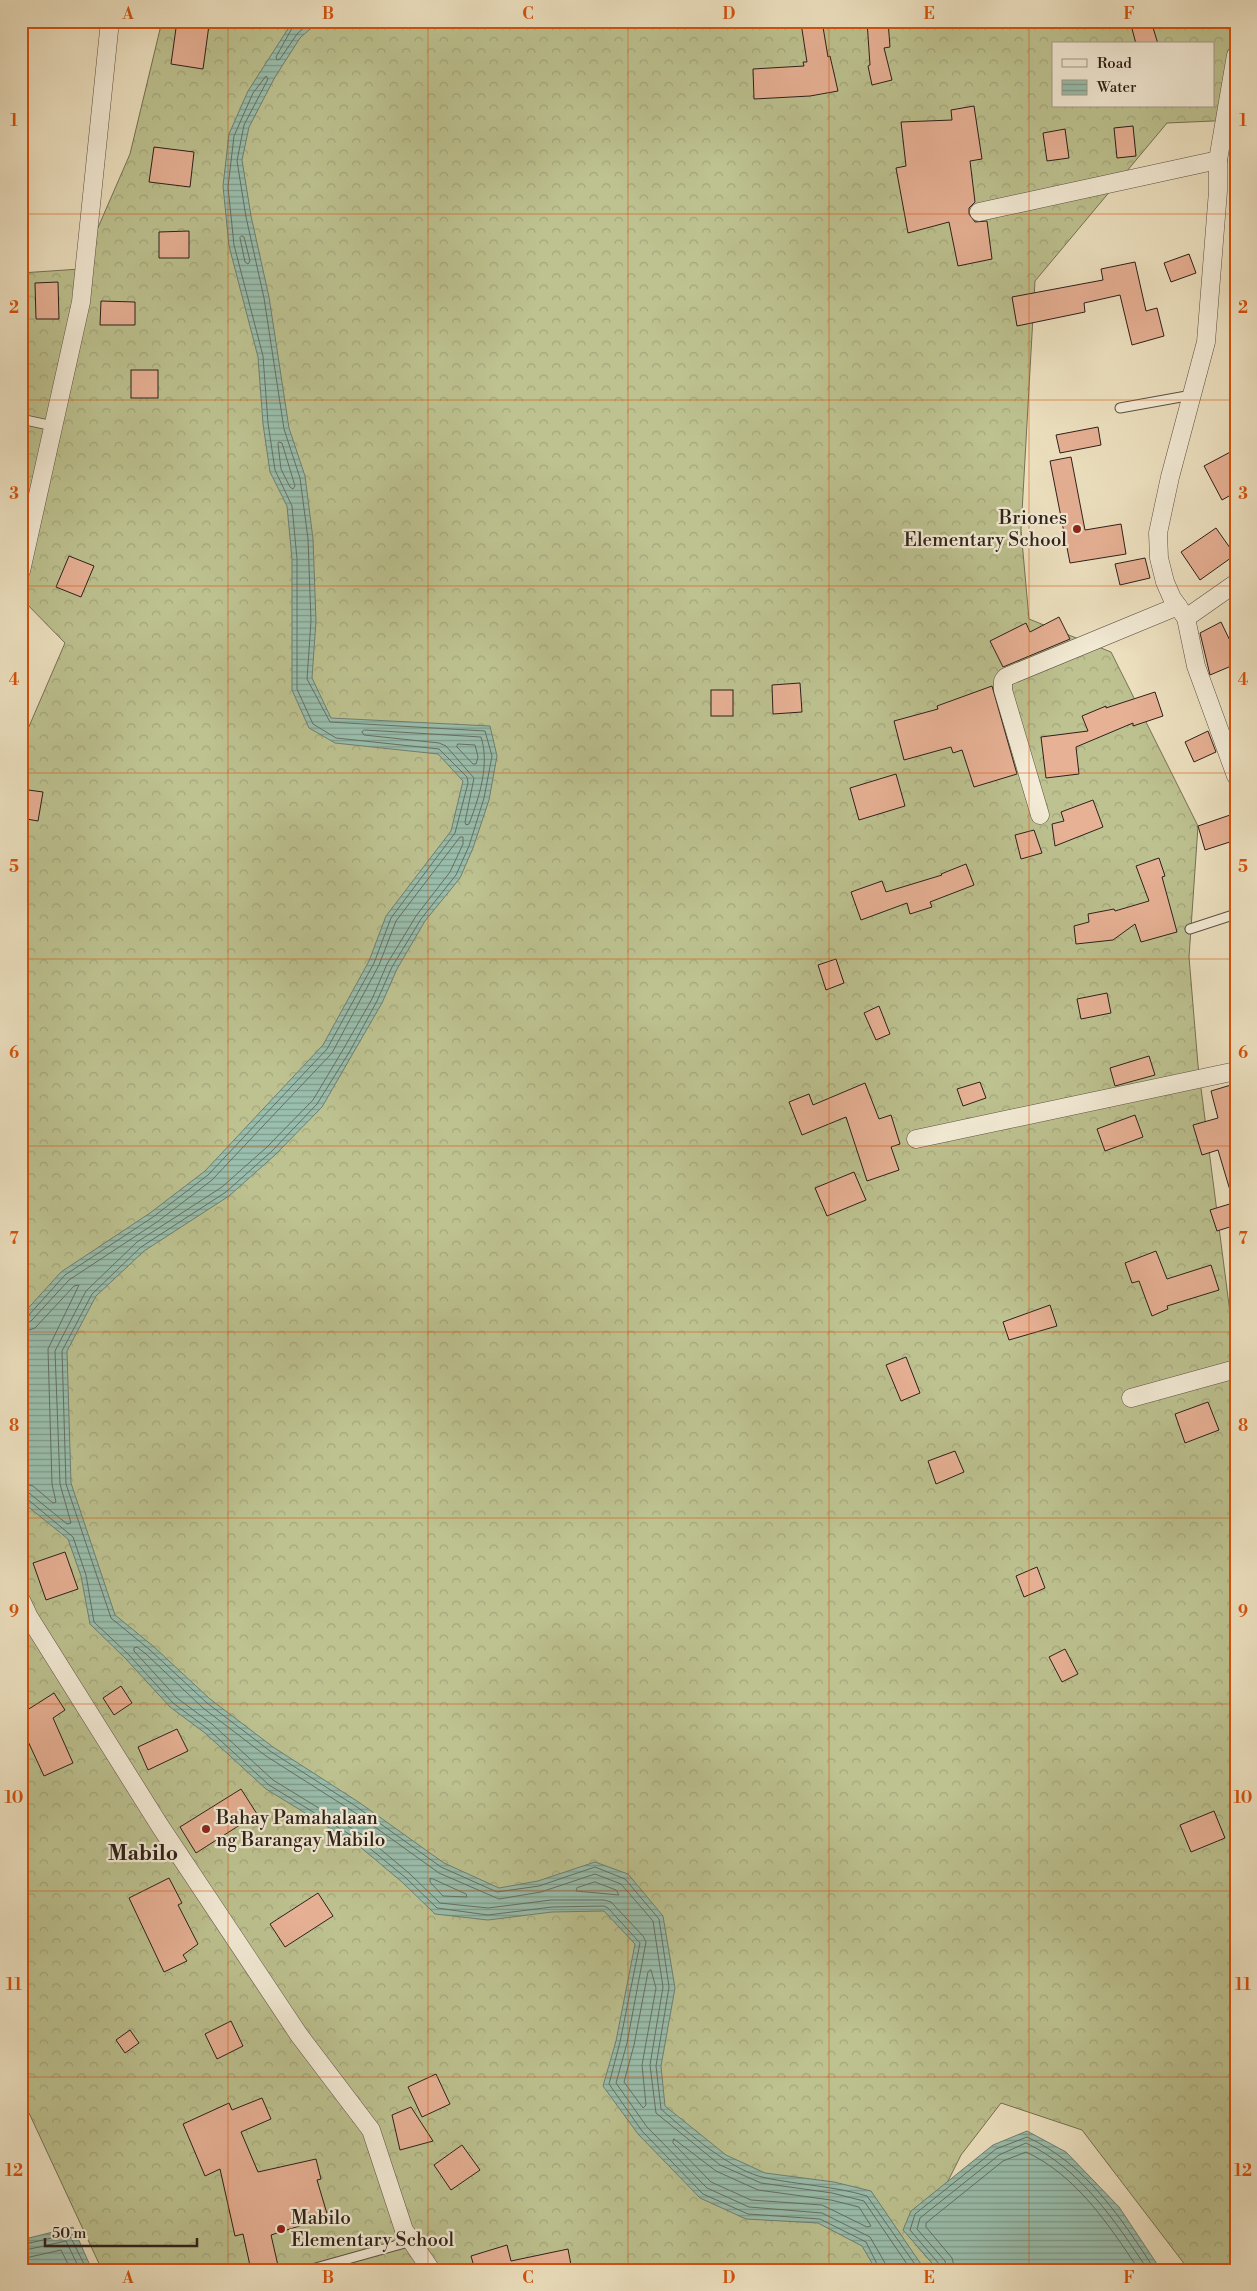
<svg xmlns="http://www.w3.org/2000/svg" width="1257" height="2291" viewBox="0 0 1257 2291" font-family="'Libre Bodoni',serif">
	<defs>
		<pattern id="forest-crowns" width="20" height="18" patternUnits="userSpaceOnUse" patternTransform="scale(1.25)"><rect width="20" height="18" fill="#bdc290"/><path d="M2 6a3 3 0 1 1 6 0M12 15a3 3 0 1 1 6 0" fill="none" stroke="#a3a67c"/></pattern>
		<pattern id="water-rules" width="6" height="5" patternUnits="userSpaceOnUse" patternTransform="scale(1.25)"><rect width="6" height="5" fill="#9abfae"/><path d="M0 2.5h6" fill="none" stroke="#7e9b8d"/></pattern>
	</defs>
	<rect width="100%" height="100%" fill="#eee2c1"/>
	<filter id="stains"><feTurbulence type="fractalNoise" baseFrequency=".004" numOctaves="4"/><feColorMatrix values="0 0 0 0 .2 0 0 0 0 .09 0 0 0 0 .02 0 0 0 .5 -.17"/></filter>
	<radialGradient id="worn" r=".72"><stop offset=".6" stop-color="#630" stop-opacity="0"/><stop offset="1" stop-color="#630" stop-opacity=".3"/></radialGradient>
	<!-- forest -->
	<path fill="url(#forest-crowns)" stroke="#757155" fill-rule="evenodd" d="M 162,21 L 1236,21 L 1236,120 L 1167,123 L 1035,281 L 1021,530 L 1029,619 L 1111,652 L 1198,826 L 1189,957 L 1198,1065 L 1236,1359 L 1236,2270 L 1189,2270 L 1082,2130 L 1001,2103 L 961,2155 L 916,2245 L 938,2270 L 102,2270 L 29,2113 L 21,2111 L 21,745 L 65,643 L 21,598 L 21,273 L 80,269 L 130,154 ZM 1053,44 L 1213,44 L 1213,106 L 1053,106 Z"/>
	<!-- water -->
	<g fill="url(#water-rules)" stroke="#6e7f73">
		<polygon points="293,21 319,21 300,38 275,77 249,127 242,160 251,216 269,297 289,428 305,476 313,539 316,621 312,678 331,718 490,726 497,756 489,800 473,848 460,878 425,921 397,969 382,1003 322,1107 275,1155 229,1196 144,1251 96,1296 67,1351 71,1483 115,1615 153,1646 210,1699 273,1747 360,1803 444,1863 499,1888 538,1881 595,1862 628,1874 663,1916 675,1988 661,2066 665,2106 726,2155 765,2173 834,2182 871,2191 925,2270 876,2270 862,2246 818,2223 746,2219 700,2198 638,2134 603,2086 616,2041 635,1944 604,1911 552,1912 488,1920 435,1914 402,1882 359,1846 266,1789 205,1733 170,1707 125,1658 90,1624 81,1576 68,1539 21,1501 21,1316 61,1272 150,1213 205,1171 323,1045 369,961 386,916 451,831 463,781 438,754 335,743 309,728 292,690 292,559 287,506 270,472 263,424 258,357 229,246 223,186 229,134 248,91"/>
		<polygon points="1027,2131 1066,2152 1119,2207 1161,2270 938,2270 903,2230 911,2211 993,2145"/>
		<polygon points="73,2227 92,2270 21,2270 21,2240"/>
	</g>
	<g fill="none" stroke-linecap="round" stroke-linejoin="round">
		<!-- shore -->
		<g stroke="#647064" stroke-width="1">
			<polyline points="296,21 276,57 277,60 280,59 297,34 311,21"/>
			<polygon points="242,236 244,237 250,261 248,264 245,262 240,238"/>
			<polygon points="279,442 282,443 295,486 293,489 290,487 281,469 278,444"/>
			<path d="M 365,730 L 481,737 C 490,764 479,798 469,824 L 466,825 L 465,822 L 474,778 L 446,746 L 439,743 L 364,735 L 362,732 Z"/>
			<polygon points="458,744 475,745 478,757 476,764 473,764 457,747"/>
			<path d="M 21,1319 L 27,1317 L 65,1275 L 153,1217 L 208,1175 L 327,1049 L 374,963 L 391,918 L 455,833 L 468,783 L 467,777 L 439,749 L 336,738 L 313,724 L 297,689 L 297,559 L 292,506 L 275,470 L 268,423 L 263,356 L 234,245 L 228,187 L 234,136 L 253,93 L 266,76 L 268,79 L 244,125 L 237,161 L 246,217 L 264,298 L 284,429 L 300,478 L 308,539 L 311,621 L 307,679 L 330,722 L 485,731 L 492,756 L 484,798 L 469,846 L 456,875 L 421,919 L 392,967 L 377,1001 L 350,1051 L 317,1104 L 272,1151 L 226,1192 L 141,1247 L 92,1294 L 62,1351 L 66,1484 L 111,1618 L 150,1650 L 207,1703 L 270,1751 L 357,1807 L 441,1867 L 497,1892 L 539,1886 L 595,1867 L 625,1879 L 659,1919 L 669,1987 L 656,2066 L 661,2109 C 687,2132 731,2171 766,2178 C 800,2185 834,2186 867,2196 L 919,2270"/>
			<polyline points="21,1325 31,1321 69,1280 157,1222 212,1180 332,1053 379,965 396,921 460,837 463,837 463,844 450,872 416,916 387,964 372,999 344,1048 313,1100 267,1147 222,1187 137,1242 86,1291 55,1351 60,1484 71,1523 67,1524 29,1493 21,1491"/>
			<polyline points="21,1333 35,1328 74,1286 79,1285 48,1349 52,1484 56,1502 53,1503 33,1486 21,1483"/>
			<polyline points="21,1497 26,1498 73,1537 86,1575 94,1622 129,1655 173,1703 208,1729 269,1785 362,1842 406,1878 437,1908 488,1915 552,1907 604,1906 608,1908 640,1943 620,2042 609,2084 642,2131 703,2194 748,2214 820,2219 866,2242 880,2270"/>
			<polygon points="433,1879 466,1894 467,1897 443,1896 430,1882 430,1879"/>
			<polygon points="595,1882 616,1890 619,1895 576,1891 577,1888"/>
			<polygon points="651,1970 656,1988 642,2065 646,2105 643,2108 624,2082 634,2045 648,1972"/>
			<polygon points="674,2139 716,2171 758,2190 831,2200 859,2207 871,2226 867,2227 822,2205 751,2200 711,2182 673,2143"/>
			<polyline points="21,2245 69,2234 87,2270"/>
			<polyline points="21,2251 66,2241 80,2270"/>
			<polyline points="21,2259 61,2250 71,2270"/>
			<polyline points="887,2270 885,2263 870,2237 822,2213 749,2207 707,2188 647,2127 616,2083 627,2043 646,1942 643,1936 611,1902 604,1900 551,1900 488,1908 440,1903 410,1874 366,1837 273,1780 212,1724 177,1698 134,1651 134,1648 137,1647 146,1654 203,1708 266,1756 354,1812 439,1873 499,1899 541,1892 595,1874 621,1884 653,1921 663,1987 650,2065 656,2113 720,2165 761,2183 832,2193 864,2201 911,2270"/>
			<path d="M 941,2270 L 940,2265 L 910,2230 L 915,2214 L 996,2149 L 1027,2137 C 1086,2164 1121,2218 1155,2270"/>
			<path d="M 947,2270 L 945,2261 L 917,2229 L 920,2218 L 999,2155 L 1026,2143 C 1081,2169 1115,2221 1148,2270"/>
			<path d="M 955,2270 L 952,2258 L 926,2227 L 926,2223 L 1003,2161 L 1026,2152 C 1076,2175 1109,2225 1139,2270"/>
		</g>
	</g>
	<!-- building -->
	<g fill="#e7b195" stroke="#2d201a">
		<polygon points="177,21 209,25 203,69 171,64"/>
		<polygon points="812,21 822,21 828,57 830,56 838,91 810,96 754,99 753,69 804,66 803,62 807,62 801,23"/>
		<polygon points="867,21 888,21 890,47 884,48 892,80 872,85 868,66 870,65"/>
		<polygon points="1130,21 1151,21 1158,44 1136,44"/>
		<polygon points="974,106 982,159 970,161 975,202 969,208 969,214 975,222 987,221 992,259 958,266 949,222 908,233 896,168 906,166 901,122 952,120 951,110"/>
		<polygon points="1133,126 1136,156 1117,158 1114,128"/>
		<polygon points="1065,129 1069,158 1047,161 1043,133"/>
		<polygon points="154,147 194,152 190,187 149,182"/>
		<polygon points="189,231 189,258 159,258 159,232"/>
		<polygon points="1189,254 1196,273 1171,282 1164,263"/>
		<polygon points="1135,262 1146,311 1157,308 1164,336 1132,345 1120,295 1084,303 1085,312 1017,326 1012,297 1103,280 1101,269"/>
		<polygon points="58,282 59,319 36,319 35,283"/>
		<polygon points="101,301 135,302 135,325 100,325"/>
		<rect x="131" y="370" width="27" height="28"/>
		<polygon points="1098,427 1101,445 1060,453 1056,435"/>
		<polygon points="1236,449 1236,492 1222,500 1204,466"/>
		<polygon points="1071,457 1085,530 1121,524 1126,554 1070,563 1050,461"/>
		<polygon points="1216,528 1235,555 1200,580 1181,552"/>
		<polygon points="69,556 94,566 81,597 56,587"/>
		<polygon points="1145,558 1150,578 1120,585 1115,564"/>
		<polygon points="1059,617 1070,639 1003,667 990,641 1026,623 1030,632"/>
		<polygon points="1221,622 1236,653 1236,664 1210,675 1200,633"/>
		<polygon points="800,683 802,712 773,714 772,685"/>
		<polygon points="992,686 1017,774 974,787 962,750 953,753 951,747 904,760 894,721 938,709 937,706"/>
		<rect x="711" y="690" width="22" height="26"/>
		<polygon points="1155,692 1163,716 1133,726 1133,723 1076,747 1079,774 1046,778 1041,737 1088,731 1082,716 1106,706 1106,708"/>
		<polygon points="1208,731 1216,752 1194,762 1185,742"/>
		<polygon points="896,774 905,806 859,820 850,788"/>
		<polygon points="21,789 43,792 38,821 21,818"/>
		<polygon points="1093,800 1103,827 1055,846 1052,824 1064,821 1061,812"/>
		<polygon points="1233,814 1236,822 1236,840 1205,850 1198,826"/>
		<polygon points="1034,830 1042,853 1021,859 1015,835"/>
		<polygon points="1159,858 1165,876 1162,877 1177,932 1141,942 1135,924 1113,940 1076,944 1074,926 1089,922 1088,914 1114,909 1115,911 1149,901 1136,866"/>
		<polygon points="966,864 974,885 930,902 932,907 910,914 907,903 861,920 851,892 882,881 886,892 942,875 941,874"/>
		<polygon points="836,959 844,983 826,990 818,965"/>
		<polygon points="1107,993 1111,1013 1081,1019 1077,999"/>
		<polygon points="879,1006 890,1034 876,1040 864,1013"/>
		<polygon points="1149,1056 1155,1075 1115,1086 1110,1068"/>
		<polygon points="980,1082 986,1098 963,1106 957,1089"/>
		<polygon points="865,1083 879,1119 891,1115 900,1144 891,1147 899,1170 867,1181 846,1117 802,1135 789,1102 809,1094 813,1105"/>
		<polygon points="1231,1085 1236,1105 1236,1196 1232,1197 1218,1150 1202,1155 1193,1125 1218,1118 1211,1091"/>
		<polygon points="1135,1115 1143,1137 1105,1151 1097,1129"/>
		<polygon points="854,1172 866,1200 827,1216 815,1188"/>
		<polygon points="1236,1202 1236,1225 1217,1231 1210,1210"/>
		<polygon points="1156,1251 1167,1279 1211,1265 1219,1290 1167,1306 1168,1309 1152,1316 1139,1281 1132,1283 1125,1263"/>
		<polygon points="1050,1305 1057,1326 1009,1340 1003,1322"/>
		<polygon points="906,1357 920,1393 901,1401 886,1365"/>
		<polygon points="1208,1402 1219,1430 1185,1443 1175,1414"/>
		<polygon points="955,1451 964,1472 936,1484 928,1461"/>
		<polygon points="65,1552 78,1589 46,1600 33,1563"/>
		<polygon points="1037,1567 1045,1588 1024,1597 1016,1576"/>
		<polygon points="1065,1649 1078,1674 1062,1682 1049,1657"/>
		<polygon points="121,1686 132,1703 114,1715 103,1698"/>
		<polygon points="54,1693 65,1710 53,1718 73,1763 44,1776 26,1737 21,1740 21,1714"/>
		<polygon points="177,1729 188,1751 148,1770 138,1747"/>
		<polygon points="241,1789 257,1814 196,1853 180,1827"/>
		<polygon points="1214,1811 1225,1838 1191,1852 1180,1825"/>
		<polygon points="169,1878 182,1903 178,1905 198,1944 183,1955 187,1961 164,1972 129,1898"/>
		<polygon points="318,1893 333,1916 285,1947 270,1924"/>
		<polygon points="231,2021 243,2046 217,2059 205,2034"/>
		<polygon points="130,2030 139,2043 125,2053 116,2040"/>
		<polygon points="436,2074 450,2104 422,2117 408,2087"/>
		<polygon points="262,2098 271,2119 241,2132 258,2172 316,2159 321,2179 317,2180 328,2217 271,2235 279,2270 251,2270 243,2234 235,2236 220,2169 205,2176 183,2124 229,2103 232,2110"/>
		<polygon points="411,2107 433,2141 400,2150 392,2115"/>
		<polygon points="462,2145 480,2170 451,2190 434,2165"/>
		<polygon points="507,2245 511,2261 568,2249 572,2270 475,2270 471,2256"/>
	</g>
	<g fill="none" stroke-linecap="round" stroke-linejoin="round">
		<defs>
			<g id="lane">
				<polyline points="1120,408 1192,395"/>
				<polyline points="21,419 53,426"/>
				<polyline points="1190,929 1236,914"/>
				<polyline points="312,2269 412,2241"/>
			</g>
			<g id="street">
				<polyline points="1236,55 1218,160 1218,191 1206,342 1170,477 1158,533 1159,558 1165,582 1172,598 1186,618 1196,666 1236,776"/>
				<polyline points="979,212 1218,160"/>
				<polyline points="21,571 81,302 110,21"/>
				<polyline points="1186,618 1236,583"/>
				<polyline points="1040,815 1003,690 1003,681 1006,677 1178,606"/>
				<polyline points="916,1139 1236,1071"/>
				<polyline points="1131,1398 1236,1369"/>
				<polyline points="21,1600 29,1617 160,1826 299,2035 371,2130 404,2230 431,2270"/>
			</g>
		</defs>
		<!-- lane casing -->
		<use href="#lane" stroke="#5d5044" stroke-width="11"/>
		<!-- street casing -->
		<use href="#street" stroke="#5d5044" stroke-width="19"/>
		<!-- lane -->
		<use href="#lane" stroke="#f4ecd7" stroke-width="9"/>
		<!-- street -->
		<use href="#street" stroke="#f4ecd7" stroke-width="18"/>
	</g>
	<!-- grid -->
	<path fill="none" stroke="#d5530d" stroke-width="1" stroke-opacity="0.55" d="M 228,21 L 228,2270M 428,21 L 428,2270M 628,21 L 628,2270M 829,21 L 829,2270M 1029,21 L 1029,2270M 21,214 L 1236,214M 21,400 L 1236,400M 21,586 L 1236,586M 21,773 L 1236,773M 21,959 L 1236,959M 21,1146 L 1236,1146M 21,1332 L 1236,1332M 21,1518 L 1236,1518M 21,1704 L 1236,1704M 21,1891 L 1236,1891M 21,2077 L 1236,2077"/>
	<!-- markers -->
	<g fill="#8f2418" stroke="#f4ecd7" stroke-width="2">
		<circle cx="1077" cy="529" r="5"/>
		<circle cx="206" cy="1829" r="5"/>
		<circle cx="281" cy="2229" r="5"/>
	</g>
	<g text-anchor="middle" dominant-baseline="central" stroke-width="4.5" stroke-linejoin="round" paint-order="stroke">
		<!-- poi labels -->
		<g font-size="19" fill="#2d201a" stroke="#f4ecd7" text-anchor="start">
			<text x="1067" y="518" text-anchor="end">Briones<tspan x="1067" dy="22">Elementary School</tspan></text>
			<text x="216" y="1818">Bahay Pamahalaan<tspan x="216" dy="22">ng Barangay Mabilo</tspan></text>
			<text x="291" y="2218">Mabilo<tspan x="291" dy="22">Elementary School</tspan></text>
		</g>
		<!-- quarter labels -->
		<g font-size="21" font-weight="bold" fill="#2d201a" stroke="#f4ecd7">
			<text x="143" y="1854">Mabilo</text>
		</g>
	</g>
	<!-- margin -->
	<rect width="1257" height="2291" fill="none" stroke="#eee2c1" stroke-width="55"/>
	<!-- legend -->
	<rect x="1052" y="42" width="162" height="65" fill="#f4ecd7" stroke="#a49a8b"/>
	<rect x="1062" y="59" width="25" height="8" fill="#f4ecd7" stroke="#a49a8b"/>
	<text x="1097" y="68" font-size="15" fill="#2d201a">Road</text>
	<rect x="1062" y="80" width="25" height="15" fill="url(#water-rules)" stroke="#a49a8b"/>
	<text x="1097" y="92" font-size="15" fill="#2d201a">Water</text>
	<!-- scale -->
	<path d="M45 2238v8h152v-8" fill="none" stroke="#2d201a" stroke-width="2.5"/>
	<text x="52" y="2238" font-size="15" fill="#2d201a" stroke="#f4ecd7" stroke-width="4" paint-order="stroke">50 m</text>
	<rect x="28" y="28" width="1202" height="2236" fill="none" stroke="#d5530d" stroke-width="2"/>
	<g font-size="16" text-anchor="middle" font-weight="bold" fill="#d5530d">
		<text x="128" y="19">A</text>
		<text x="328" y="19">B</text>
		<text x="528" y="19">C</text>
		<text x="729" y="19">D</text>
		<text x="929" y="19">E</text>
		<text x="1129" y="19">F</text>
		<text x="14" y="126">1</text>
		<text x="1243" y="126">1</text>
		<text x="14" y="313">2</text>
		<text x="1243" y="313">2</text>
		<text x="14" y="499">3</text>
		<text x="1243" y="499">3</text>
		<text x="14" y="685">4</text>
		<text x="1243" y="685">4</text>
		<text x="14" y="872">5</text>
		<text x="1243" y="872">5</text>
		<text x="14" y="1058">6</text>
		<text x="1243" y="1058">6</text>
		<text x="14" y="1244">7</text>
		<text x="1243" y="1244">7</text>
		<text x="14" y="1431">8</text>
		<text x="1243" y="1431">8</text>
		<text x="14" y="1617">9</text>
		<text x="1243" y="1617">9</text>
		<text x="14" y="1803">10</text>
		<text x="1243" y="1803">10</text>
		<text x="14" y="1990">11</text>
		<text x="1243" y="1990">11</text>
		<text x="14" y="2176">12</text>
		<text x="1243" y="2176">12</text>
		<text x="128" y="2283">A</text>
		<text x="328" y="2283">B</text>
		<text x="528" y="2283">C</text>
		<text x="729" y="2283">D</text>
		<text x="929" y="2283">E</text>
		<text x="1129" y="2283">F</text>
	</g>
	<rect width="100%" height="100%" filter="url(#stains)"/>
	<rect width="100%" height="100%" fill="url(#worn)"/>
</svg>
